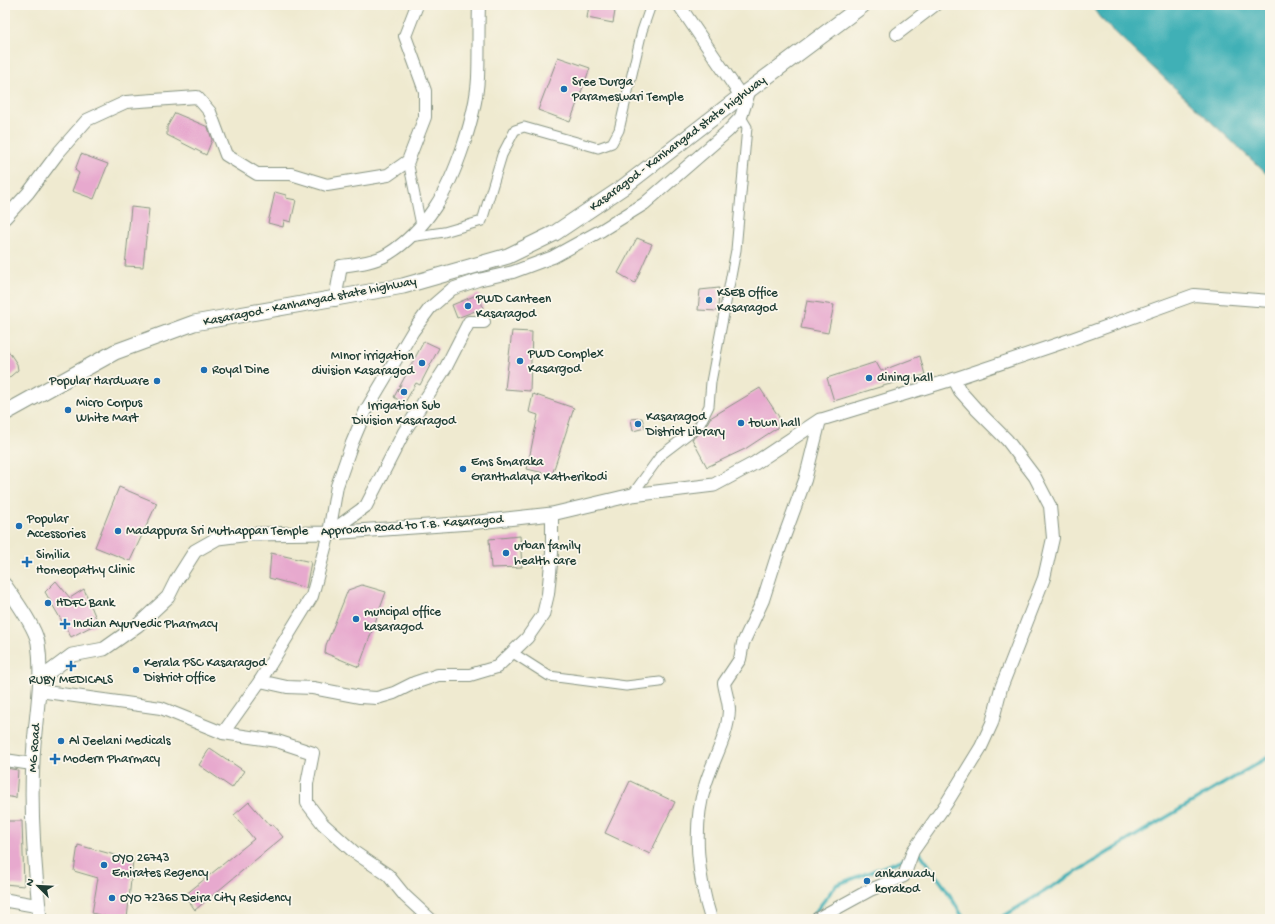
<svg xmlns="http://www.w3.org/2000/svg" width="1275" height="924" viewBox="0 0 1275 924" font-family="'Gochi Hand',sans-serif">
	<rect width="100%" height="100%" fill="#fbf7ec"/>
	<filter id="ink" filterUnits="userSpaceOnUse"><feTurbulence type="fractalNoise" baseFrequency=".025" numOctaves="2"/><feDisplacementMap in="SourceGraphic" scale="8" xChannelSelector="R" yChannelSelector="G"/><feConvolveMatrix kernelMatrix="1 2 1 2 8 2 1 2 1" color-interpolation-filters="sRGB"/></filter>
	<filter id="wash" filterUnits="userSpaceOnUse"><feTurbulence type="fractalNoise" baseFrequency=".012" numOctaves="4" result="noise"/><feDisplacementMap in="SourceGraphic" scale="16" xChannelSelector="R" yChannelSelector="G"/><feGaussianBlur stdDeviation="0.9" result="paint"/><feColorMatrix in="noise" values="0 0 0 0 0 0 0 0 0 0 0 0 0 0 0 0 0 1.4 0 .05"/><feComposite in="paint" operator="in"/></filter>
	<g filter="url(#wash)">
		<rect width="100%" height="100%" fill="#efead0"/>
		<!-- water -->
		<polygon fill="#3fb0b6" stroke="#2f7675" points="1091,5 1270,5 1270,177 1100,18"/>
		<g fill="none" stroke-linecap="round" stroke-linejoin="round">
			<!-- stream -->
			<g stroke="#3fb0b6" stroke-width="3.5">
				<polyline points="915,855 920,853 946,889 964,919"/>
				<polyline points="810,919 836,885 907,858"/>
				<polyline points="999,919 1140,833 1270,756"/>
			</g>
		</g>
		<g id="blocks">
			<!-- building -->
			<g fill="#e7a9ce">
				<polygon points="589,5 616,5 613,23 587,18"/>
				<polygon points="558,57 590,68 570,122 538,110"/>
				<polygon points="175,113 208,127 212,140 206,155 167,135 167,127"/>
				<polygon points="81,154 108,164 94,199 72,191 79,173 75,170"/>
				<polygon points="275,192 286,195 286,198 296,200 291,222 284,220 283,227 268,223"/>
				<polygon points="131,207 149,209 143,267 125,266"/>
				<polygon points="637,238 652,244 635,283 618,273"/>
				<polygon points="719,288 718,311 698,310 700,290"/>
				<polygon points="479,294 483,308 457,318 452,305"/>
				<polygon points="807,301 834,305 828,333 801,328"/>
				<polygon points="512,331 532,332 530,391 505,389"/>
				<polygon points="424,341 439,348 420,385 416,383 404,404 394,397"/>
				<polygon points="5,346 17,364 18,370 5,381"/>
				<polygon points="920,356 925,375 883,386 834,401 827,378 876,362 881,371"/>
				<polygon points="760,388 779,417 777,428 745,449 707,467 692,439 703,431 710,418"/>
				<polygon points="533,394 574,408 552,475 527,469 538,415 529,412"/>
				<polygon points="642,418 645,428 633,431 631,419"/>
				<polygon points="119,487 157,503 130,561 95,547"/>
				<polygon points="520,536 522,567 491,568 489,539"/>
				<polygon points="271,553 311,562 306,588 269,578"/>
				<polygon points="56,581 70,598 84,589 98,623 71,637 45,592"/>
				<polygon points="362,585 386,592 359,667 325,653 326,645 348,590"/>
				<polygon points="210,748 244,771 232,788 199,765"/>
				<polygon points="5,768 18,770 16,798 5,796"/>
				<polygon points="630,781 675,802 650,854 605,833"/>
				<polygon points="249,802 270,826 272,824 283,837 195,910 185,895 254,839 234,815"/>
				<polygon points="5,821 22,821 24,886 5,884"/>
				<polygon points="78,845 133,860 127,919 114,919 92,913 98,878 74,871"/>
			</g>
		</g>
	</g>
	<g filter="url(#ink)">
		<use href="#blocks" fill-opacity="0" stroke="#879482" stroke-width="1"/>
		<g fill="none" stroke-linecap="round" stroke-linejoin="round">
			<defs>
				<g id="minor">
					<polyline points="408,161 421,225"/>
					<polyline points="410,237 444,232 482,221 502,155 515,130 524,127 598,148 612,143 619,130 642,31 651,5"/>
					<polyline points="632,495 661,455 699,426 709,406 711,382 736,250 747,127 741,117"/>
					<polyline points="513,653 549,676 626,686 660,682"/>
				</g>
				<g id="tertiary">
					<polyline points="679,5 741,96"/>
					<polyline points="897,34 935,5"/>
					<polyline points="5,218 28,193 58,153 87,120 126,102 197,97 210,112 226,155 257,174 291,174 327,185 388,175 408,161 425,117 425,91 405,36 417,5"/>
					<path d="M 335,300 L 341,266 C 356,264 375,262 388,254 C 406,243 423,225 435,207 C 456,176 476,115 478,78 C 479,54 478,29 479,5"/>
					<polyline points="329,533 366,506 404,432 446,367 469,322 484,322"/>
					<polyline points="260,681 287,687 313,688 360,697 377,698 394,693 414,683 438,675 470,675 497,667 527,638 543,615 548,594 552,553 552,514"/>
					<polyline points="39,691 161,708 223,733 260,681 312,596 329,533 337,486 352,443 366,410 413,331 430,308 452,289 478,280 513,272 553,257 602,230 644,204 728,131 741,117 750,89"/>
					<polyline points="223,733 277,741 313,753 307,784 307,803 323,824 354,852 388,875 405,896 430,919"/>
					<polyline points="5,760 32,764"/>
					<path d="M 711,919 C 698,878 692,828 705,786 C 712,761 728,737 729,710 C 729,702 725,691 724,683 L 740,659 L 743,643 L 763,600 L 776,559 L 805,480 L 820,420 L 954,379 L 1061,343 L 1194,295 L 1270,301"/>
					<polyline points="817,919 870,890 904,876 913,851 946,804 981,747 992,723 1001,688 1044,578 1053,538 1050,506 1035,477 1007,440 977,410 960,391 954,379"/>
				</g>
				<g id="secondary">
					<path d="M 5,585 C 14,598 36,628 38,643 C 44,682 34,722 33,761 C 30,813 35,867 40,919"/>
					<polyline points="40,679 72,655 104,649 138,625 168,597 176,581 195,551 218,538 250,534 329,533 470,523 552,514 632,495 714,485 755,463 820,420"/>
					<polyline points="5,900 39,906"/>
				</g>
				<polyline id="primary" points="5,413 115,352 194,323 403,286 508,256 555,233 622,188 741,96 863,5"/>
			</defs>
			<!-- minor casing -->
			<use href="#minor" stroke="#879482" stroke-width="11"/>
			<!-- tertiary casing -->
			<use href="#tertiary" stroke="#879482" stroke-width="14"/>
			<!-- secondary casing -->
			<use href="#secondary" stroke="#879482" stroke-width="15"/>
			<!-- primary casing -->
			<use href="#primary" stroke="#879482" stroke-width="17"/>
			<!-- minor -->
			<use href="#minor" stroke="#fff" stroke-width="9"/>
			<!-- tertiary -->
			<use href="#tertiary" stroke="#fff" stroke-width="12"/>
			<!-- secondary -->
			<use href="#secondary" stroke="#fff" stroke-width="13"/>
			<!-- primary -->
			<use href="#primary" stroke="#fff" stroke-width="15"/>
		</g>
	</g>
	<!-- markers -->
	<g fill="#1f6fb2" stroke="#fbf7ec" stroke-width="1.5">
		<circle cx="564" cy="89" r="4"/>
		<circle cx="709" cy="300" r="4"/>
		<circle cx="468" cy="306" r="4"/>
		<circle cx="520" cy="361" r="4"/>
		<circle cx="422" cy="363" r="4"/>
		<circle cx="204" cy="370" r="4"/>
		<circle cx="869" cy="378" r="4"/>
		<circle cx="157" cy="381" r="4"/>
		<circle cx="404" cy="392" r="4"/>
		<circle cx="68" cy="410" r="4"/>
		<circle cx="741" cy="423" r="4"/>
		<circle cx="638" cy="424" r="4"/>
		<circle cx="463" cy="469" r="4"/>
		<circle cx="19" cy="526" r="4"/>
		<circle cx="118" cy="531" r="4"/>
		<circle cx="506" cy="553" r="4"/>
		<path d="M25 556h4v4h4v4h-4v4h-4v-4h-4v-4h4z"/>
		<circle cx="48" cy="603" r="4"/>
		<circle cx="356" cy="619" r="4"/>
		<path d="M63 618h4v4h4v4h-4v4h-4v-4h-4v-4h4z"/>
		<path d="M69 660h4v4h4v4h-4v4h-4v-4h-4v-4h4z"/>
		<circle cx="136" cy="670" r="4"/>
		<circle cx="61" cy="741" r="4"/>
		<path d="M53 753h4v4h4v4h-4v4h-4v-4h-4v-4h4z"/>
		<circle cx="104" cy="865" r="4"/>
		<circle cx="867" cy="881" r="4"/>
		<circle cx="112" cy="898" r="4"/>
	</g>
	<g text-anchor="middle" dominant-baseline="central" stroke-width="3.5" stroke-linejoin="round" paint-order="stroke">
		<!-- poi labels -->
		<g font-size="13" fill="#1f3d34" stroke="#fbf7ec" text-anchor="start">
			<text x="572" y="82">Sree Durga<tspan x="572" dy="15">Parameswari Temple</tspan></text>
			<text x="717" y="293">KSEB Office<tspan x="717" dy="15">Kasaragod</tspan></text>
			<text x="476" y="299">PWD Canteen<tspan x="476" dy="15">Kasaragod</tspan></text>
			<text x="528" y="354">PWD Complex<tspan x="528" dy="15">Kasargod</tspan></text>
			<text x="414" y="356" text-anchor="end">MInor irrigation<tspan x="414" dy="15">division Kasaragod</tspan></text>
			<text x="212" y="370">Royal Dine</text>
			<text x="877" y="378">dining hall</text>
			<text x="149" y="381" text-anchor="end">Popular Hardware</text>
			<text x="76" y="403">Micro Corpus<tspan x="76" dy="15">White Mart</tspan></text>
			<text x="404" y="406" text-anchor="middle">Irrigation Sub<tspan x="404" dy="15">Division Kasaragod</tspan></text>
			<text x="646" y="417">Kasaragod<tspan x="646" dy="15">District Library</tspan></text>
			<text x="749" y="423">town hall</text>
			<text x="471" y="462">Ems Smaraka<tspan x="471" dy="15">Granthalaya Katherikodi</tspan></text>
			<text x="27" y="519">Popular<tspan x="27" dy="15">Accessories</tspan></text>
			<text x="126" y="531">Madappura Sri Muthappan Temple</text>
			<text x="514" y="546">urban family<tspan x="514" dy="15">health care</tspan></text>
			<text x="36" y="555">Similia<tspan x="36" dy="15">Homeopathy Clinic</tspan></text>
			<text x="56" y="603">HDFC Bank</text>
			<text x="364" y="612">muncipal office<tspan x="364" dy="15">kasaragod</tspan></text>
			<text x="73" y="624">Indian Ayurvedic Pharmacy</text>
			<text x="144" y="663">Kerala PSC Kasaragod<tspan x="144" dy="15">District Office</tspan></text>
			<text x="71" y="680" text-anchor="middle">RUBY MEDICALS</text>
			<text x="69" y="741">Al Jeelani Medicals</text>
			<text x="63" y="759">Modern Pharmacy</text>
			<text x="112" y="858">OYO 26743<tspan x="112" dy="15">Emirates Regency</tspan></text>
			<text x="875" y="874">ankanvady<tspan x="875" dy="15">korakod</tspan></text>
			<text x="120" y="898">OYO 72365 Deira City Residency</text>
		</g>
		<!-- street labels -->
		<g font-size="13" fill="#1f3d34" stroke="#fbf7ec">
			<text transform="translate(678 144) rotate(-37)">Kasaragod - Kanhangad state highway</text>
			<text transform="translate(310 302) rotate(-11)">Kasaragod - Kanhangad state highway</text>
			<text transform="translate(412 526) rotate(-4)">Approach Road to T.B. Kasaragod</text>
			<text transform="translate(35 748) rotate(-86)">MG Road</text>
		</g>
	</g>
	<!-- margin -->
	<rect width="1275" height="924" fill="none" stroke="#fbf7ec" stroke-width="20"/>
	<!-- north arrow -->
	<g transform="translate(38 886) rotate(294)" stroke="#fbf7ec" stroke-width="3" paint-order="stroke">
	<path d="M0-3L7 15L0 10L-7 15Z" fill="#1f3d34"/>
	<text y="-6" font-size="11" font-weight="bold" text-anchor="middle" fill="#1f3d34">N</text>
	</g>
</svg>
